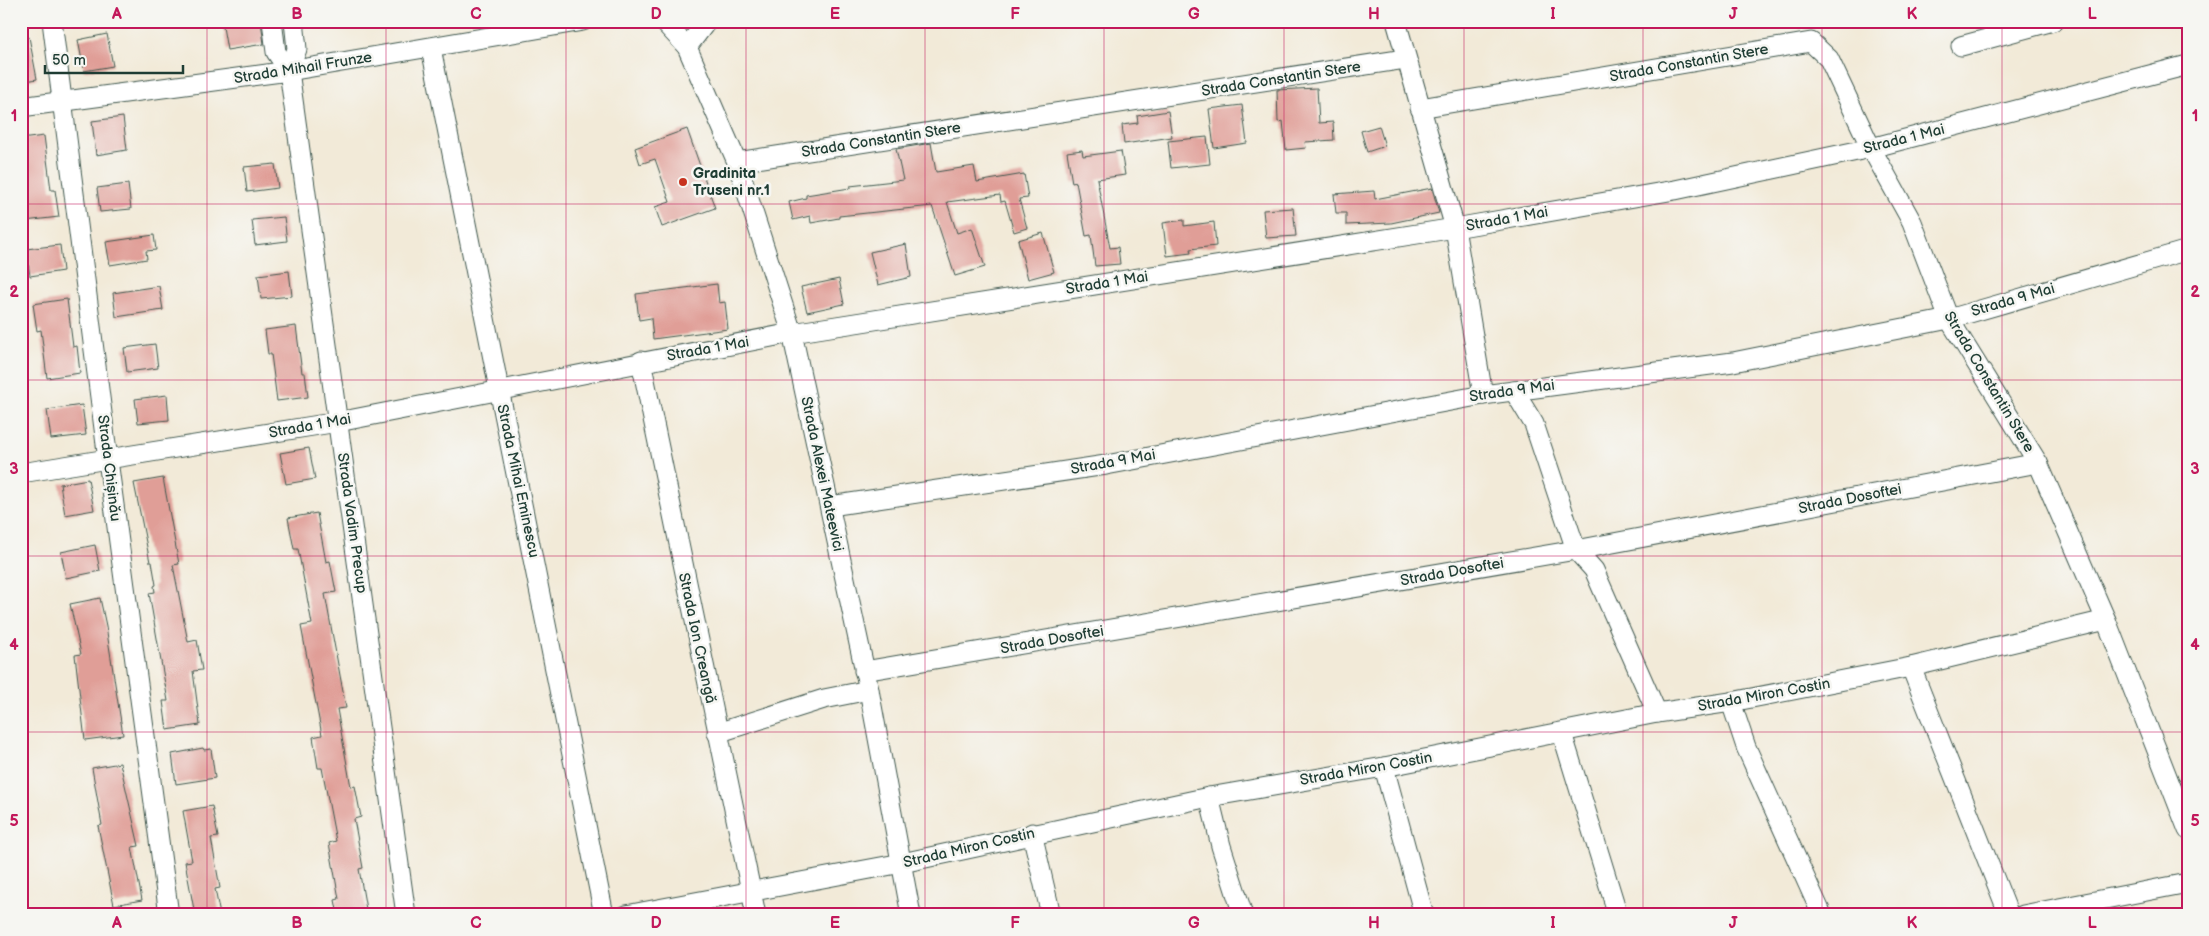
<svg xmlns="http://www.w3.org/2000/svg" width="2209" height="936" viewBox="0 0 2209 936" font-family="'Balsamiq Sans',sans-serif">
	<rect width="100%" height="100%" fill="#f6f6f2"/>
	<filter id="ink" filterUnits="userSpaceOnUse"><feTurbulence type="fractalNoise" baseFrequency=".02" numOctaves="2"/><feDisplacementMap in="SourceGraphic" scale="10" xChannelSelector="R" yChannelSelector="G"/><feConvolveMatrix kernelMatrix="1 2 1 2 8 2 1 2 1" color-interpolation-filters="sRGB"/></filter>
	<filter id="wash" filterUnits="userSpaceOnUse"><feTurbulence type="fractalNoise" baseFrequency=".0096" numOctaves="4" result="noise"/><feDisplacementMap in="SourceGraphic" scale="20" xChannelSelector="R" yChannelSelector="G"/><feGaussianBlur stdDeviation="1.12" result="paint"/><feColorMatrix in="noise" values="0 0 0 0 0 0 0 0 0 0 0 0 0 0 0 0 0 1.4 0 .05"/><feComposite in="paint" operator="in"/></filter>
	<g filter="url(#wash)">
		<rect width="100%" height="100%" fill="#f2ead8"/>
		<g id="blocks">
			<!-- building -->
			<g fill="#e09e97">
				<polygon points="222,21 261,21 264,44 227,50"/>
				<polygon points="107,34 113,66 84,71 78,40"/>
				<polygon points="21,37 29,37 37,79 21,82"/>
				<polygon points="1317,88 1319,123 1333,122 1334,140 1305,142 1306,148 1286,150 1283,121 1278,122 1277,90"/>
				<polygon points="1242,105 1247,143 1214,148 1209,109"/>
				<polygon points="1168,111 1172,137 1124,144 1122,125 1138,123 1137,116"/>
				<polygon points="123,117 127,150 96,155 92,121"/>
				<polygon points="1379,126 1385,146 1367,152 1361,131"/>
				<polygon points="687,129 715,208 662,227 655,207 670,202 655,159 640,164 635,148"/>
				<polygon points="44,136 51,190 55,190 59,217 25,221 21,191 21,139"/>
				<polygon points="1207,137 1210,164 1171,168 1168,141"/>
				<polygon points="931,143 936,172 974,166 977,182 1024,174 1028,198 1019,199 1027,228 1014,232 1005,201 1001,202 1000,195 947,202 957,233 972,228 985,267 955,276 932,206 839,216 839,218 811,223 810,216 793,220 789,202 806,198 806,195 850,188 850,186 903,180 896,149"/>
				<polygon points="1082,150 1083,156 1121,151 1125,175 1097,179 1110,248 1118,247 1120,264 1095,266 1091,235 1086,236 1076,182 1072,183 1067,152"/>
				<polygon points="275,164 278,188 247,192 244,167"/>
				<polygon points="128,184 131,209 100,212 97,188"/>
				<polygon points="1432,188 1439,213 1391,223 1346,225 1346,213 1336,213 1334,194 1374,191 1375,199"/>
				<polygon points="1293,208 1296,236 1266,238 1263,210"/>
				<polygon points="284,217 287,241 255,245 252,220"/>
				<polygon points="1184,220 1184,226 1214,222 1216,246 1190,249 1191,253 1167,256 1163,223"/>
				<polygon points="1043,233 1054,272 1028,279 1018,240"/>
				<polygon points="154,235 156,250 146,251 147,259 110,265 106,242"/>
				<polygon points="906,244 911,277 878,285 870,252"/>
				<polygon points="60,245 63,271 30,276 26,249"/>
				<polygon points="289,271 292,296 261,299 258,275"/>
				<polygon points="839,279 844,304 807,312 801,287"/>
				<polygon points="717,284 719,303 725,302 728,329 653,339 651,318 639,320 636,294"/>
				<polygon points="159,286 163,310 116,317 113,293"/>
				<polygon points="67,299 73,347 77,346 80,373 47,378 41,330 37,331 33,304"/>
				<polygon points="296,326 302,373 305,373 308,397 277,401 271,354 268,354 265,330"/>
				<polygon points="155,344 158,368 127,372 124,348"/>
				<polygon points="167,395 169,420 138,423 135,399"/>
				<polygon points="82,405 86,435 51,439 47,410"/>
				<polygon points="309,448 315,479 286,484 280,453"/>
				<polygon points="163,478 179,564 173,565 188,642 197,640 202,670 193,671 200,725 167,730 163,701 168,701 149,593 155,592 154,586 156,585 152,562 150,562 134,483"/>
				<polygon points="88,479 94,510 65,515 60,484"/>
				<polygon points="317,513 326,562 330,561 336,592 325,594 346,708 337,709 351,787 355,786 361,817 354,819 363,868 359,869 367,915 338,915 335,900 339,899 329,843 336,841 322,768 318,768 313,737 322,735 301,626 312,624 298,549 294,549 288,518"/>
				<polygon points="95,545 100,571 66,578 61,552"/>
				<polygon points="100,598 106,626 123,735 85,740 75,655 81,654 70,604"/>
				<polygon points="203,748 204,750 211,749 215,778 176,784 172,754"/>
				<polygon points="120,763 139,846 132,847 142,900 114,905 98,826 102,825 92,768"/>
				<polygon points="212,806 218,837 211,838 220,888 215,889 220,915 195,915 185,862 192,861 183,811"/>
			</g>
		</g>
	</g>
	<g filter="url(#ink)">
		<use href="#blocks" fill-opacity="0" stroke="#3f574d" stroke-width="1"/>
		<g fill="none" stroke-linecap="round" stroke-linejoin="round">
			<defs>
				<g id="street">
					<polyline points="52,21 108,460 169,915"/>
					<polyline points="272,21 276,52 289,71 406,915"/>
					<polyline points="663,21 687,47 737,162 792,333 869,690 911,915"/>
					<polyline points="1396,21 1455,228 1483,395"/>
					<polyline points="1961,46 2053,21"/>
					<polyline points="687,47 707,21"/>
					<polyline points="431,48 604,915"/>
					<polyline points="289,71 297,49 294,21"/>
					<polyline points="21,107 289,71 583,21"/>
					<polyline points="1420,108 1811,42 1829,59 1871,148 1912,222 1949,319 2038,463 2106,620 2188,830"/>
					<polyline points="737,162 1405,59"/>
					<polyline points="641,361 756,915"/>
					<polyline points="1514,391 1534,424 1576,550 1594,570 1657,713"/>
					<polyline points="21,473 338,422 792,333 1455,228 1675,190 1871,148 2188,65"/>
					<polyline points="830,506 1106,465 1483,395 1733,362 1949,319 2188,250"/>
					<polyline points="1911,667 2009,915"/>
					<polyline points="864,671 1576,550 2038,463"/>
					<polyline points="1731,702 1746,747 1822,915"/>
					<polyline points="717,733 824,699 869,690"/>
					<polyline points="1562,733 1618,915"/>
					<polyline points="1384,767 1424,915"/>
					<polyline points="1209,797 1221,846 1243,915"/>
					<polyline points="1032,833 1051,915"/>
					<polyline points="626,915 902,863 1209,797 1384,767 1657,713 1731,702 1911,667 2106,620"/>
					<polyline points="2023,915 2188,883"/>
				</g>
			</defs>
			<!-- street casing -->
			<use href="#street" stroke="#3f574d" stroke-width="21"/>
			<!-- street -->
			<use href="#street" stroke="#fff" stroke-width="19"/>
		</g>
	</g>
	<!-- grid -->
	<path fill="none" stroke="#c2185b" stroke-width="1" stroke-opacity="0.55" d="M 207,21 L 207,915M 386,21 L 386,915M 566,21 L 566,915M 746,21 L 746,915M 925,21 L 925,915M 1104,21 L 1104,915M 1284,21 L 1284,915M 1464,21 L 1464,915M 1643,21 L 1643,915M 1822,21 L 1822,915M 2002,21 L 2002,915M 21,204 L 2188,204M 21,380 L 2188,380M 21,556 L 2188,556M 21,732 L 2188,732"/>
	<!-- markers -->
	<circle fill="#c8321e" stroke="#f6f6f2" stroke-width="2" cx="683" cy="182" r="5"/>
	<g text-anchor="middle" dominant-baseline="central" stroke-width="5" stroke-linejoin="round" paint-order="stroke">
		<!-- street labels -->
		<g font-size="15" fill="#1f3d34" stroke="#f6f6f2">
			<text transform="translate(1689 63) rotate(-10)">Strada Constantin Stere</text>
			<text transform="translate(303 68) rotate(-9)">Strada Mihail Frunze</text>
			<text transform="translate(1281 79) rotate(-9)">Strada Constantin Stere</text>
			<text transform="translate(1904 139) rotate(-14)">Strada 1 Mai</text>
			<text transform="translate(881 140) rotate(-9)">Strada Constantin Stere</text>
			<text transform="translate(1507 219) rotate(-10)">Strada 1 Mai</text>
			<text transform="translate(1107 283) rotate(-9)">Strada 1 Mai</text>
			<text transform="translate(2013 300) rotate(-16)">Strada 9 Mai</text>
			<text transform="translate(708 349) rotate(-10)">Strada 1 Mai</text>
			<text transform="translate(1989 382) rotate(59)">Strada Constantin Stere</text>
			<text transform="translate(1512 391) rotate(-8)">Strada 9 Mai</text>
			<text transform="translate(310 426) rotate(-10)">Strada 1 Mai</text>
			<text transform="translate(1113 462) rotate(-10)">Strada 9 Mai</text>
			<text transform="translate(109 468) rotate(83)">Strada Chișinău</text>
			<text transform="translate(822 474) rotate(78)">Strada Alexei Mateevici</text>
			<text transform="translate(518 481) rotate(78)">Strada Mihai Eminescu</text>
			<text transform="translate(1850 499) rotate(-11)">Strada Dosoftei</text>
			<text transform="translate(352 523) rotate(82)">Strada Vadim Precup</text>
			<text transform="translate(1452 572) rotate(-10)">Strada Dosoftei</text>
			<text transform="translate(697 638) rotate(78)">Strada Ion Creangă</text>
			<text transform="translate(1052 640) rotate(-10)">Strada Dosoftei</text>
			<text transform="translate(1764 695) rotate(-10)">Strada Miron Costin</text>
			<text transform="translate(1366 769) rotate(-10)">Strada Miron Costin</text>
			<text transform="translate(969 848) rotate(-13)">Strada Miron Costin</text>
		</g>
		<!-- poi labels -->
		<g font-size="15" font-weight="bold" fill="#1f3d34" stroke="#f6f6f2" text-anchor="start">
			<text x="693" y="173">Gradinita<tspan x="693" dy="17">Truseni nr.1</tspan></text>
		</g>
	</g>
	<!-- margin -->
	<rect width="2209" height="936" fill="none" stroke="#f6f6f2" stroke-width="55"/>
	<!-- scale -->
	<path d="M45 65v8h138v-8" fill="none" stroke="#1f3d34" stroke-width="2.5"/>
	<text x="52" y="65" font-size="15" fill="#1f3d34" stroke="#f6f6f2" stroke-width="4" paint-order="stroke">50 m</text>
	<rect x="28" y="28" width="2154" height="880" fill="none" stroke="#c2185b" stroke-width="2"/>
	<g font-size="16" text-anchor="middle" font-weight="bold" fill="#c2185b">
		<text x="117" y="19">A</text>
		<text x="297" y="19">B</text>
		<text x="476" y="19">C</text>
		<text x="656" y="19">D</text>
		<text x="835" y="19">E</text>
		<text x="1015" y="19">F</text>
		<text x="1194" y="19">G</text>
		<text x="1374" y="19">H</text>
		<text x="1553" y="19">I</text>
		<text x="1733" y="19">J</text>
		<text x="1912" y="19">K</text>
		<text x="2092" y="19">L</text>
		<text x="14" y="121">1</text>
		<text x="2195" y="121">1</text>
		<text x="14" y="297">2</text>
		<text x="2195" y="297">2</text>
		<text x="14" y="474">3</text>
		<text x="2195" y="474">3</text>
		<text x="14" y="650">4</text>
		<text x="2195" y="650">4</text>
		<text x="14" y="826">5</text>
		<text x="2195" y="826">5</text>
		<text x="117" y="928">A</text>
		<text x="297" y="928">B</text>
		<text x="476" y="928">C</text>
		<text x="656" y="928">D</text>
		<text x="835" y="928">E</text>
		<text x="1015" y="928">F</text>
		<text x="1194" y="928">G</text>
		<text x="1374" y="928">H</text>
		<text x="1553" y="928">I</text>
		<text x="1733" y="928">J</text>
		<text x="1912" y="928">K</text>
		<text x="2092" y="928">L</text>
	</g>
</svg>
